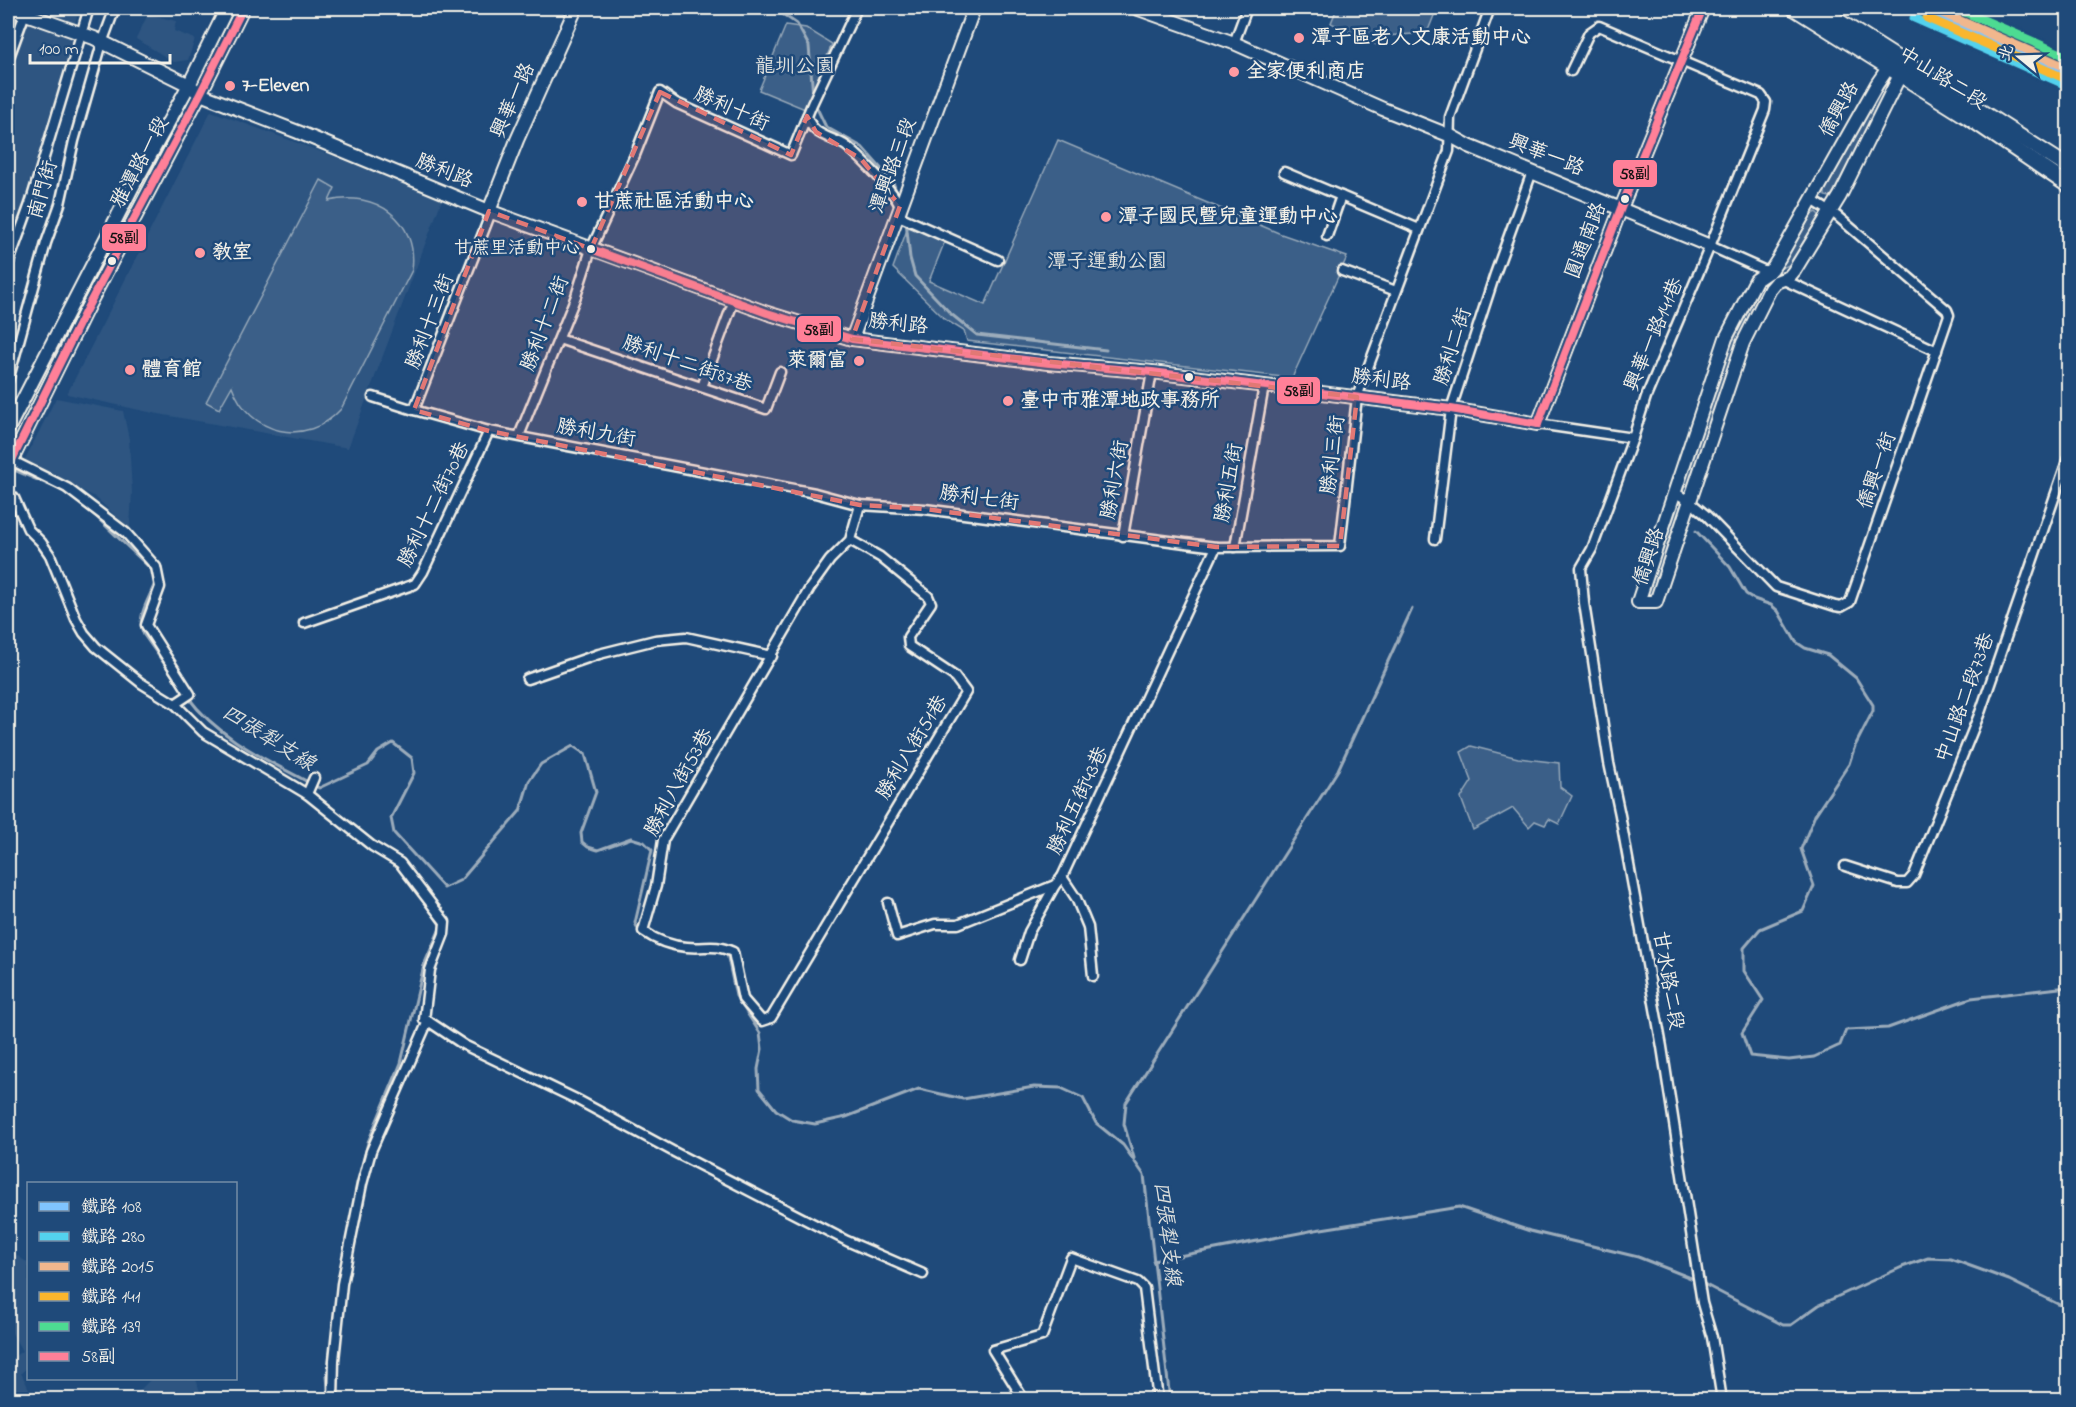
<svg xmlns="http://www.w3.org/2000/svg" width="2076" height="1407" viewBox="0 0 2076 1407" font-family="'Indie Flower','LXGW WenKai TC',sans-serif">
	<rect width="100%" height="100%" fill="#1f4a7a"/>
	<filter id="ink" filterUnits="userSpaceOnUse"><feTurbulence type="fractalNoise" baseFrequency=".0167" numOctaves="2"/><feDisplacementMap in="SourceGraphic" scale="12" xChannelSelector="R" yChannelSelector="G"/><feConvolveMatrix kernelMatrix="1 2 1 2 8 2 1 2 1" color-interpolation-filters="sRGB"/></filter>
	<g filter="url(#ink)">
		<!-- built -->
		<g fill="#2d5581">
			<polygon points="8,8 81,8 76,19 65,82 8,264"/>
			<polygon points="148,14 176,21 174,31 195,39 188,60 174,62 136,39"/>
			<polygon points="211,111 443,197 348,448 153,413 67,394"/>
			<polygon points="56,398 123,411 129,439 132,492 130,529 95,497 24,461"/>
			<polygon points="8,1251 10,1251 28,1263 28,1367 21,1373 34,1399 8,1399 8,1361 22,1351 8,1326"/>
			<polygon points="152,1378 196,1379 200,1392 195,1399 131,1399"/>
		</g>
		<!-- green -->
		<g fill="#3a5f88" stroke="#97a8b8" stroke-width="1.5">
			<polygon points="1337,8 1437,8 1427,33 1385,36 1379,46 1331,23"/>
			<polygon points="786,25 806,28 832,44 805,109 759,90"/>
			<polygon points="1884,82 1888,84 1883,95 1833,193 1830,197 1825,196 1825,191"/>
			<polygon points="1058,140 1281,234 1347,257 1292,378 967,341 964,331 946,320 893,268 908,227 945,241 929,281 985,305"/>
			<path d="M 321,180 L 335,188 L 329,201 C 375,190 419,220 412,270 L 341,409 C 306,448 249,435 232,386 L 219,409 L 206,402 Z"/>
			<polygon points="1816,212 1819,215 1818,218 1789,265 1782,268 1783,262 1812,214"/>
			<polygon points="1760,286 1764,289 1736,344 1688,486 1686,486 1684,483 1732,341"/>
			<polygon points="1678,506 1681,508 1680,512 1653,593 1650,594 1647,592"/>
			<polygon points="1471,746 1518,758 1559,763 1560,787 1572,796 1559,824 1549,819 1545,825 1535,821 1529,827 1513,808 1473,830 1461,798 1472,781 1461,752"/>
		</g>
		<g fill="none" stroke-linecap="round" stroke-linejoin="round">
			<!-- stream -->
			<g stroke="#9cacbb" stroke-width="3">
				<polyline points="774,8 797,24 809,46 813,96"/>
				<polyline points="814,102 826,127 862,147 893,182 897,194"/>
				<polyline points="906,221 910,258 915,276 951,314 977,335 1106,350"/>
				<polyline points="12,469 64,491"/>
				<polyline points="84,505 152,570 153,574"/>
				<polyline points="1696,531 1730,567 1746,594 1754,599 1771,605 1778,611 1796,642 1805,648 1828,655 1856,678 1873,705 1873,711 1855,746 1849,764 1815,815 1801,849 1814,886 1803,911 1760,929 1744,948 1744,971 1763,1000 1742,1033 1750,1056 1789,1060 1814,1057 1840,1045 1846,1030 1888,1028 1971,998 2068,987"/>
				<path d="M 156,580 C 150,599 135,616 144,635 L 182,689"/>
				<path d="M 188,697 C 219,740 274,763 319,788 L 368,765 L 378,752 L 393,743 L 412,758 L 414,773 L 391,818 L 394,833 L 444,888 L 461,880 L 520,811 L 529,781 L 541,764 L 573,746 L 585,754 L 596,792 L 581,833 L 582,842 L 588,847 L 598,850 L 631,838 L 644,842 L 652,850 L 635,923 C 640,934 645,940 657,943"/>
				<polyline points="692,951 707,951"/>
				<polyline points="725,952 727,953 736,996 760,1033 762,1049 758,1069 759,1089 776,1110 792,1120 815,1124 846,1117 919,1089 963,1099 1034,1087 1061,1088 1083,1098 1096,1123 1123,1145 1144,1175 1170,1400"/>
				<polyline points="1134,1158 1124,1124 1126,1103 1338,770 1412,609"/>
				<polyline points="362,1168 368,1142 401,1063 424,965 441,926 415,889"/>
				<polyline points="344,1256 356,1195"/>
				<polyline points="1153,1261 1315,1230 1459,1207 1530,1231 1638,1257 1696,1280"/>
				<polyline points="1702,1283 1783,1325 1791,1325 1819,1305 1902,1267 1928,1258 1951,1259 2009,1280 2068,1309"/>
				<polyline points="329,1400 327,1376 333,1334"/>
			</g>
			<defs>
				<g id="street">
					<polyline points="1234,43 1247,8"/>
					<polyline points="8,60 27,8"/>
					<polyline points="1571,71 1589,33 1599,26 1761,95 1766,102 1765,110 1710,246 1646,397 1633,438 1592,549 1581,568 1584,603 1609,763 1620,815 1662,1047 1702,1303 1712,1337 1722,1400"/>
					<path d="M 807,116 C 812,135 828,136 843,144 C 856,152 896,193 900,207 C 901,210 901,213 901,217 L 998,260"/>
					<polyline points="1284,172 1419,229"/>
					<polyline points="1327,236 1341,196"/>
					<polyline points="1710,246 1770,273"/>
					<polyline points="8,265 30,204 89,8"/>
					<polyline points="1342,271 1396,291"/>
					<polyline points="1782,279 1937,351"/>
					<polyline points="559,339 766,409 780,372"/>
					<polyline points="8,381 46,243 60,204 74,141 102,43 115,8"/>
					<polyline points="702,387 734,300"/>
					<polyline points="373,397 414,410 489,431 815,493 860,505 925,509 1216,547 1340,546 1357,397 1449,151 1450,117 1490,8"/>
					<polyline points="414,410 490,215 489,211"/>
					<polyline points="1538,424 1633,438"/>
					<polyline points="519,436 576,296 591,249 635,155 660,92 676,103 791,155 812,104 857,8"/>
					<polyline points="11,460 67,488 126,533 156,567 160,587 146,625 190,694 175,704"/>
					<polyline points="8,492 14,498 28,529 41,542 50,555 76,619 84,633 96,647 141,683 175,704 203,732 307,794 372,846 400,863 445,922 444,934 430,970 424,1020 428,1021 371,1151 362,1184 342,1284 334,1360 333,1400"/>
					<polyline points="1674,492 1689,501 1706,515 1776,587 1835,606 1841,607 1850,602 1949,315 1947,310 1837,216 1812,200"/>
					<polyline points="1123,536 1152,372"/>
					<polyline points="1435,539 1451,409 1495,274 1532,172"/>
					<path d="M 850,540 L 880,557 L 928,596 L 931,603 L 908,637 L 909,646 L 954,676 L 966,692 L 771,1018 L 762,1021 L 743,999 L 733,952 C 713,943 707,949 687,947 C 671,946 657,941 643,931 L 656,886 L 663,840 L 810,588 L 830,560 L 850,540 L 860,505"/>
					<polyline points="1235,547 1264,386"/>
					<polyline points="304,623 415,584 423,572 489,431"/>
					<polyline points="527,679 599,654 655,640 686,637 772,656"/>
					<polyline points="307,794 314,778"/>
					<polyline points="1845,866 1898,883 1907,883 1914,875 1981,710 2068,458"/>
					<polyline points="1062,877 1076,898 1088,927 1093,976"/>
					<polyline points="888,903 897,936 935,924 958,924 1055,885 1062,877 1216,547"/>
					<polyline points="1020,960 1029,932 1055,885"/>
					<polyline points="428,1021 464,1045 576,1099 676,1153 847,1241 923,1274"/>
					<polyline points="1024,1400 993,1350 1042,1336 1071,1258 1138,1282 1144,1288 1158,1400"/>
				</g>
				<g id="secondary">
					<polyline points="9,8 94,38 189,85 200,94 298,132 489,211 767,313 852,339 1049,363 1152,372 1451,409 1538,424 1621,208 1703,8"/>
					<polyline points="1136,8 1234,43 1383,109 1451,136 1469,146 1710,246"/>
					<polyline points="1888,68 1877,84 1779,258 1772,269 1756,280 1726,338 1638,602 1656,602 1743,343 1770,289 1776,282 1789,277 1794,271 1840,196 1900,75"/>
					<polyline points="489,211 517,140 576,8"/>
					<polyline points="852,339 974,8"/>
					<polyline points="8,429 133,186 189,85 227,8"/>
					<polyline points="8,468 86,310 200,94 243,8"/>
				</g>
				<g id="primary">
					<polyline points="1794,8 1971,119 2068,185"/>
					<polyline points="1818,8 2068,167"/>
				</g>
			</defs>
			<!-- street casing -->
			<use href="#street" stroke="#f4f1e8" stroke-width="13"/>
			<!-- secondary casing -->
			<use href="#secondary" stroke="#f4f1e8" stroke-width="16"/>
			<!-- primary casing -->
			<use href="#primary" stroke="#f4f1e8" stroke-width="18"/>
			<!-- street -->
			<use href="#street" stroke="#1f4a7a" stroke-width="8"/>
			<!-- secondary -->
			<use href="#secondary" stroke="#1f4a7a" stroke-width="12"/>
			<!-- primary -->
			<use href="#primary" stroke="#1f4a7a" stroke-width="14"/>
			<defs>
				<g id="bus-1">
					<polyline points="591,249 767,313 852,339 1049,363 1152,372 1451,409 1538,424"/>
					<polyline points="1538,424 1621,208 1703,8"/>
					<polyline points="8,468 86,310 200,94 243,8"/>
				</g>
			</defs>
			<!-- bus-1 casing -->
			<use href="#bus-1" stroke="#1f4a7a" stroke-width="12"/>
			<!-- bus-1 -->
			<use href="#bus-1" stroke="#ff8098" stroke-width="8"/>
			<defs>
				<polyline id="rail-1" points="1918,8 2068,74"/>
				<polyline id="rail-2" points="1914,18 2064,84"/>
				<polyline id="rail-3" points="1931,8 2068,68"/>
				<polyline id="rail-4" points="1927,18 2064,78"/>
				<polyline id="rail-5" points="1956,8 2068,57"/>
			</defs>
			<!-- rail-1 casing -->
			<use href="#rail-1" stroke="#1f4a7a" stroke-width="14"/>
			<!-- rail-2 casing -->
			<use href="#rail-2" stroke="#1f4a7a" stroke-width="14"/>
			<!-- rail-3 casing -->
			<use href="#rail-3" stroke="#1f4a7a" stroke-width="14"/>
			<!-- rail-4 casing -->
			<use href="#rail-4" stroke="#1f4a7a" stroke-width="14"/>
			<!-- rail-5 casing -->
			<use href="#rail-5" stroke="#1f4a7a" stroke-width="14"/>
			<!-- rail-1 -->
			<use href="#rail-1" stroke="#80c4ff" stroke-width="9"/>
			<!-- rail-2 -->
			<use href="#rail-2" stroke="#53d2ee" stroke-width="9"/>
			<!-- rail-3 -->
			<use href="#rail-3" stroke="#f1b78d" stroke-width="9"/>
			<!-- rail-4 -->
			<use href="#rail-4" stroke="#fab62d" stroke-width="9"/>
			<!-- rail-5 -->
			<use href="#rail-5" stroke="#4ddb92" stroke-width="9"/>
		</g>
	</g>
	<!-- marked area -->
	<path fill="#e27875" fill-opacity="0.2" stroke="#e27875" stroke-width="4.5" stroke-dasharray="12 8" stroke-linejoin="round" d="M 660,92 L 791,155 L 807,116 L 816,132 L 861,159 L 900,206 L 852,339 L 1357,397 L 1340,546 L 1216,547 L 925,509 L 860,505 L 489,431 L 414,410 L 489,211 L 591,249 Z"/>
	<!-- markers -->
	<g fill="#ff9aa2" stroke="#1f4a7a" stroke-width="2">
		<circle cx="1299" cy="38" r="6"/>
		<circle cx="1234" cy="72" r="6"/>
		<circle cx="230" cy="86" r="6"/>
		<circle cx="582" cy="202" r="6"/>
		<circle cx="1106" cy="217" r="6"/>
		<circle cx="200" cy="253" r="6"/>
		<circle cx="859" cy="361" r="6"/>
		<circle cx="130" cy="370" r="6"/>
		<circle cx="1008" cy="401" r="6"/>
	</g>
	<g fill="#f4f1e8" stroke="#1f4a7a" stroke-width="2">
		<circle cx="1625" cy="199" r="5"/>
		<circle cx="591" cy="249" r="5"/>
		<circle cx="112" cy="261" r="5"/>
		<circle cx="1189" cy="377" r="5"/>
	</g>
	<g text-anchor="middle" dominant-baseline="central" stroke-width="5" stroke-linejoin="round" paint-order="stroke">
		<!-- bus labels -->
		<g font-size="18" fill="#f4f1e8" stroke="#1f4a7a" text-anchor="end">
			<text x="580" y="249">甘蔗里活動中心</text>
		</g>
		<!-- poi labels -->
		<g font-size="20" font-weight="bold" fill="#f4f1e8" stroke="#1f4a7a" text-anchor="start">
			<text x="1311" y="38">潭子區老人文康活動中心</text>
			<text x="1246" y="72">全家便利商店</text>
			<text x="242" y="86">7-Eleven</text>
			<text x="594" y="202">甘蔗社區活動中心</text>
			<text x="1118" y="217">潭子國民暨兒童運動中心</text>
			<text x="212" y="253">教室</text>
			<text x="847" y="361" text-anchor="end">萊爾富</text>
			<text x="142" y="370">體育館</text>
			<text x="1020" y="401">臺中市雅潭地政事務所</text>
		</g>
		<!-- park labels -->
		<g font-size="20" fill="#e1e2de" stroke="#1f4a7a">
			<text x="795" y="67">龍圳公園</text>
			<text x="1107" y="262">潭子運動公園</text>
		</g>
		<!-- street labels -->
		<g font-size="20" fill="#f4f1e8" stroke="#1f4a7a">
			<text transform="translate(1942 79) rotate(32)">中山路二段</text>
			<text transform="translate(514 101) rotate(-66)">興華一路</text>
			<text transform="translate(731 110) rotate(24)">勝利十街</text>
			<text transform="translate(1840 110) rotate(-61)">僑興路</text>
			<text transform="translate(1546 156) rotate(22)">興華一路</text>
			<text transform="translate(141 163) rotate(-62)">雅潭路一段</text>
			<text transform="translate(894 166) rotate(-70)">潭興路三段</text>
			<text transform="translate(444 172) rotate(22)">勝利路</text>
			<text transform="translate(44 190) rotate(-74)">南門街</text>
			<text transform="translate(1587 241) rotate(-69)">圓通南路</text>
			<text transform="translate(431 322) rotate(-69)">勝利十三街</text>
			<text transform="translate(546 324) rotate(-69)">勝利十二街</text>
			<text transform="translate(898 325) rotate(6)">勝利路</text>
			<text transform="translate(1655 335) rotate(-67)">興華一路141巷</text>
			<text transform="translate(1454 347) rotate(-72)">勝利二街</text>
			<text transform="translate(687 365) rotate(19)">勝利十二街87巷</text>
			<text transform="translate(1381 381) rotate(7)">勝利路</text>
			<text transform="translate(596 434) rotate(10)">勝利九街</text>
			<text transform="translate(1334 455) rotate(-83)">勝利三街</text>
			<text transform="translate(1878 471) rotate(-71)">僑興一街</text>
			<text transform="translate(1116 480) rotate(-80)">勝利六街</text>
			<text transform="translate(1230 483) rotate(-80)">勝利五街</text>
			<text transform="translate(979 499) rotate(8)">勝利七街</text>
			<text transform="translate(435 505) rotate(-64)">勝利十二街70巷</text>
			<text transform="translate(1650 557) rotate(-72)">僑興路</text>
			<text transform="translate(1966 698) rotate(-70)">中山路二段73巷</text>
			<text transform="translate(913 748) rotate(-59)">勝利八街51巷</text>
			<text transform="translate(680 783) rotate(-61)">勝利八街53巷</text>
			<text transform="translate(1079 801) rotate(-65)">勝利五街43巷</text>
			<text transform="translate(1667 981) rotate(80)">甘水路二段</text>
		</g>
		<!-- water labels -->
		<g font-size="21" font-style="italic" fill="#dee0dd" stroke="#1f4a7a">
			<text transform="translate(268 739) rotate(32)">四張犁支線</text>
			<text transform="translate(1166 1234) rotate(83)">四張犁支線</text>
		</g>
	</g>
	<g stroke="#1f4a7a" stroke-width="2">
		<rect x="1612" y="159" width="46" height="29" rx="6" fill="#ff8098"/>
		<rect x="101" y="223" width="46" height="29" rx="6" fill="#ff8098"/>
		<rect x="796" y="315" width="46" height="28" rx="6" fill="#ff8098"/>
		<rect x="1276" y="376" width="45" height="29" rx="6" fill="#ff8098"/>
	</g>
	<g font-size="16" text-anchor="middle" font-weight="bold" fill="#111">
		<text x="1635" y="179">58副</text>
		<text x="124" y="243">58副</text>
		<text x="819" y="335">58副</text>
		<text x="1299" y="396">58副</text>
	</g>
	<!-- margin -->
	<rect width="2076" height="1407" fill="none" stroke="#1f4a7a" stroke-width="30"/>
	<rect x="15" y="15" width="2046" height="1377" fill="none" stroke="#f4f1e8" stroke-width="2" filter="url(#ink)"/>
	<!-- legend -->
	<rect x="27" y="1182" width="210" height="198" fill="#1f4a7a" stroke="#748da6" stroke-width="1.5"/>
	<rect x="39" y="1202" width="30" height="9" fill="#80c4ff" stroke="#748da6" stroke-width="1.5"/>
	<text x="81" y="1212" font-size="18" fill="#f4f1e8">鐵路 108</text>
	<rect x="39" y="1232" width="30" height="9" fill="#53d2ee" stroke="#748da6" stroke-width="1.5"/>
	<text x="81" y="1242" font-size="18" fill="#f4f1e8">鐵路 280</text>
	<rect x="39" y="1262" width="30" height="9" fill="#f1b78d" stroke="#748da6" stroke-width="1.5"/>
	<text x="81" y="1272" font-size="18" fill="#f4f1e8">鐵路 2015</text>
	<rect x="39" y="1292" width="30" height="9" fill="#fab62d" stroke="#748da6" stroke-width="1.5"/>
	<text x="81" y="1302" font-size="18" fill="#f4f1e8">鐵路 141</text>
	<rect x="39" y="1322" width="30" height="9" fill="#4ddb92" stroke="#748da6" stroke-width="1.5"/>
	<text x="81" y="1332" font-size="18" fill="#f4f1e8">鐵路 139</text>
	<rect x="39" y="1352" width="30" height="9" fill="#ff8098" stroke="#748da6" stroke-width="1.5"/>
	<text x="81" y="1362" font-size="18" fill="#f4f1e8">58副</text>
	<!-- north arrow -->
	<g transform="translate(2019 57) rotate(289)" stroke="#1f4a7a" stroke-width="4.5" paint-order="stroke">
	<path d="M0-4.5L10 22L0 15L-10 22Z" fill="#f4f1e8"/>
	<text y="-9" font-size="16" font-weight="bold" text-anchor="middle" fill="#f4f1e8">北</text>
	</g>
	<!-- scale -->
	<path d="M30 54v9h140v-9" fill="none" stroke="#f4f1e8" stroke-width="3"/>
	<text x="39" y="54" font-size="18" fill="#f4f1e8" stroke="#1f4a7a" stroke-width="4.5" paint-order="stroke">100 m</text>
</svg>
